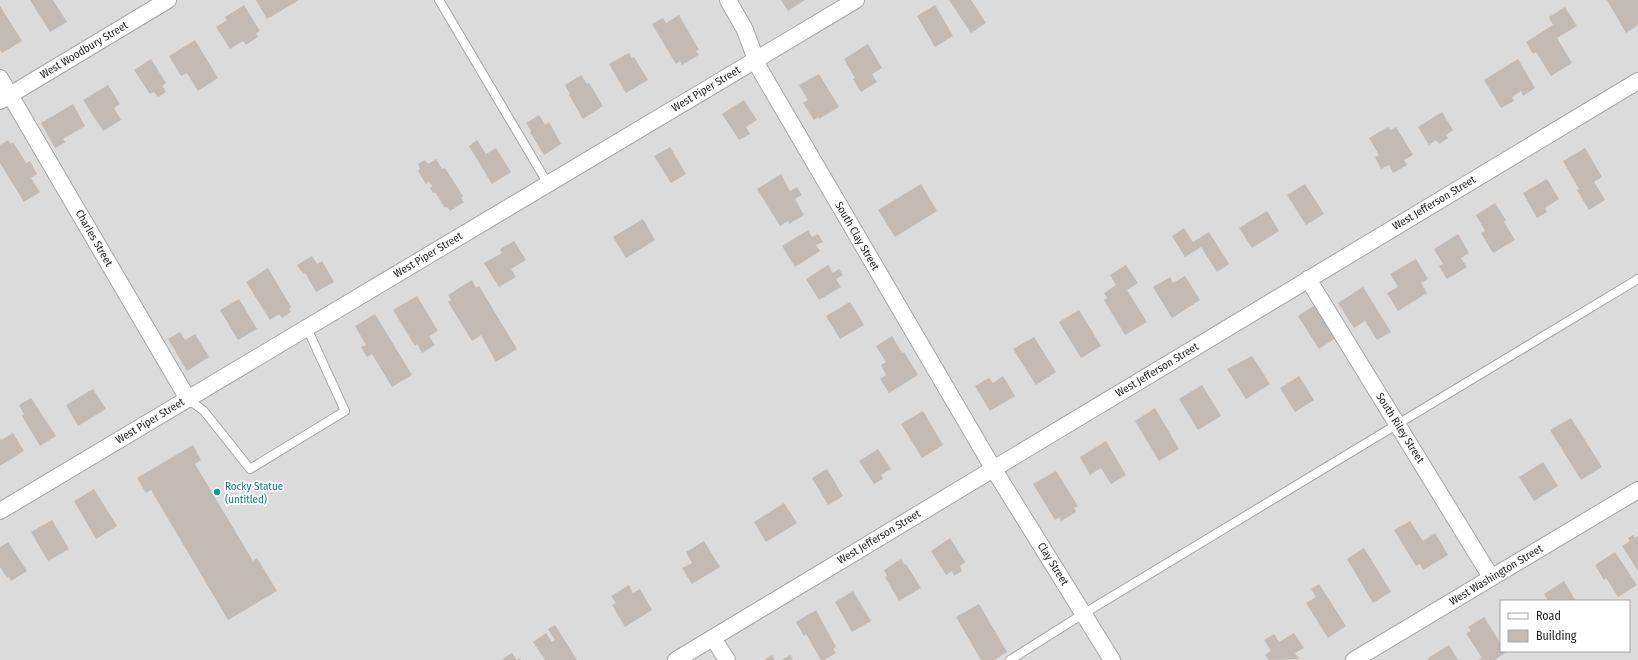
<svg xmlns="http://www.w3.org/2000/svg" width="1638" height="660" viewBox="0 0 1638 660" font-family="'Fira Sans Condensed',sans-serif">
	<rect width="100%" height="100%" fill="#efeae4"/>
	<!-- residential -->
	<path fill="#dcdbdb" fill-rule="evenodd" d="M 0,0 L 1638,0 L 1638,660 L 0,660 ZM 1501,601 L 1629,601 L 1629,651 L 1501,651 Z"/>
	<!-- building -->
	<g fill="#c3bab4">
		<polygon points="30,0 53,0 67,22 50,32"/>
		<polygon points="256,0 299,0 267,19"/>
		<polygon points="781,0 805,0 788,11"/>
		<polygon points="949,0 971,0 986,23 971,33"/>
		<polygon points="1607,0 1638,0 1638,25 1626,33"/>
		<polygon points="244,5 260,31 256,33 258,37 246,45 243,41 230,49 216,27 227,20 225,17"/>
		<polygon points="935,5 953,36 935,47 917,16"/>
		<polygon points="0,6 22,41 2,53 0,50"/>
		<polygon points="1565,7 1577,26 1557,38 1572,63 1551,76 1536,52 1533,54 1526,42 1553,25 1549,17"/>
		<polygon points="679,15 699,50 696,51 699,55 682,65 680,61 676,64 652,24 663,18 666,23"/>
		<polygon points="195,40 218,78 198,91 187,73 181,76 169,56"/>
		<polygon points="868,44 882,68 872,74 877,82 861,92 853,79 855,78 844,59"/>
		<polygon points="629,53 632,58 634,57 648,80 626,93 609,64"/>
		<polygon points="151,59 166,83 162,86 166,92 158,97 154,92 150,94 134,70"/>
		<polygon points="1518,59 1535,88 1523,96 1521,91 1512,97 1514,101 1501,108 1484,80"/>
		<polygon points="819,74 839,107 819,119 818,117 814,120 803,103 808,100 799,85"/>
		<polygon points="581,75 587,84 589,83 603,106 583,119 569,95 570,94 565,85"/>
		<polygon points="108,85 120,104 114,108 121,120 103,131 83,100"/>
		<polygon points="744,100 757,120 746,127 750,134 739,140 722,114"/>
		<polygon points="73,104 85,126 63,139 66,142 55,148 41,123"/>
		<polygon points="1442,112 1453,130 1446,135 1448,138 1439,144 1436,140 1429,145 1418,127"/>
		<polygon points="539,115 545,125 549,122 561,144 544,155 530,132 531,131 526,123"/>
		<polygon points="1388,127 1391,130 1396,127 1413,155 1404,160 1407,165 1393,173 1389,165 1381,169 1375,157 1379,155 1369,138"/>
		<polygon points="8,140 11,144 13,142 26,163 30,161 37,174 31,178 40,192 24,202 0,163 0,145"/>
		<polygon points="477,140 486,154 496,148 511,172 492,184 469,146"/>
		<polygon points="670,147 686,174 671,183 654,156"/>
		<polygon points="1585,148 1602,177 1594,182 1605,200 1589,210 1577,190 1579,189 1563,161"/>
		<polygon points="436,159 442,169 445,168 463,196 461,198 464,202 450,211 447,207 445,208 435,192 433,193 430,188 432,186 429,181 426,184 418,171 420,169 418,164 425,160 428,164"/>
		<polygon points="781,174 790,191 797,187 802,195 795,199 804,215 789,224 788,221 780,226 757,189"/>
		<polygon points="1547,179 1559,199 1545,208 1547,212 1537,218 1523,193"/>
		<polygon points="921,184 937,211 895,237 878,210"/>
		<polygon points="1305,184 1324,214 1306,225 1287,195"/>
		<polygon points="1495,203 1506,220 1504,222 1515,240 1493,253 1481,233 1485,231 1476,215"/>
		<polygon points="1267,211 1279,231 1252,248 1239,228"/>
		<polygon points="643,219 655,240 626,258 613,237"/>
		<polygon points="1184,228 1193,242 1209,232 1229,264 1217,272 1201,247 1185,257 1172,236"/>
		<polygon points="808,230 812,237 818,234 823,242 816,245 820,251 795,267 782,246"/>
		<polygon points="1458,234 1469,253 1461,258 1467,267 1447,279 1439,266 1443,264 1434,249"/>
		<polygon points="514,241 526,260 511,269 516,277 499,287 484,263 502,253 500,249"/>
		<polygon points="312,256 317,264 322,261 334,282 316,292 305,273 303,274 297,265"/>
		<polygon points="1416,259 1428,279 1421,283 1427,293 1398,311 1387,293 1398,287 1390,274"/>
		<polygon points="828,265 833,273 839,269 843,275 836,279 841,287 819,300 806,279"/>
		<polygon points="1126,265 1138,283 1127,290 1147,322 1125,335 1104,300 1107,298 1104,293 1116,285 1110,275"/>
		<polygon points="268,268 291,307 289,309 291,312 282,318 279,314 270,320 246,282"/>
		<polygon points="1185,276 1200,300 1172,318 1153,287 1170,277 1173,283"/>
		<polygon points="472,280 476,288 479,286 517,349 496,362 481,335 472,341 448,302 451,300 448,295"/>
		<polygon points="1363,287 1391,332 1377,340 1365,321 1354,328 1338,303"/>
		<polygon points="417,296 438,331 429,336 435,345 422,353 417,344 415,346 393,310"/>
		<polygon points="239,299 257,329 238,340 220,310"/>
		<polygon points="850,302 864,325 840,339 826,316"/>
		<polygon points="1315,305 1337,337 1319,349 1298,316"/>
		<polygon points="1079,310 1101,346 1081,358 1059,322"/>
		<polygon points="375,314 412,375 392,387 372,354 367,357 361,347 366,345 355,326"/>
		<polygon points="180,332 185,340 195,334 209,357 187,371 168,339"/>
		<polygon points="892,336 902,353 904,352 918,375 889,393 880,379 886,375 881,365 886,362 876,346"/>
		<polygon points="1034,337 1056,372 1036,385 1013,349"/>
		<polygon points="1252,356 1270,384 1246,399 1227,369"/>
		<polygon points="1003,376 1015,396 990,411 975,386 989,378 993,383"/>
		<polygon points="1299,376 1314,400 1295,412 1280,388"/>
		<polygon points="1202,385 1221,416 1198,430 1179,399"/>
		<polygon points="93,389 106,409 78,426 66,405"/>
		<polygon points="31,398 56,436 40,446 22,416 24,414 19,405"/>
		<polygon points="1155,408 1179,449 1159,461 1135,421"/>
		<polygon points="923,411 943,445 922,458 901,424"/>
		<polygon points="1571,418 1602,467 1581,480 1550,430"/>
		<polygon points="13,433 24,451 0,466 0,438 1,440"/>
		<polygon points="1106,441 1126,475 1111,484 1101,468 1090,475 1080,457"/>
		<polygon points="193,445 201,460 195,464 253,561 257,558 277,591 228,620 151,490 146,493 137,478"/>
		<polygon points="878,449 891,469 881,475 883,479 874,484 859,461"/>
		<polygon points="1543,462 1558,486 1534,501 1519,477"/>
		<polygon points="827,469 843,496 828,505 812,478"/>
		<polygon points="1056,471 1078,506 1074,508 1076,512 1061,521 1059,517 1055,520 1033,484"/>
		<polygon points="94,489 117,526 96,539 74,501"/>
		<polygon points="784,503 797,523 766,542 754,522"/>
		<polygon points="52,520 69,549 48,561 31,532"/>
		<polygon points="1410,521 1423,541 1435,533 1448,555 1423,570 1420,564 1416,566 1394,530"/>
		<polygon points="1633,535 1635,538 1638,536 1638,571 1622,546 1630,541 1628,538"/>
		<polygon points="950,538 965,562 960,566 962,571 954,576 952,571 946,575 931,551"/>
		<polygon points="704,541 720,567 692,584 682,568 692,563 686,552"/>
		<polygon points="8,542 27,571 11,581 9,577 7,578 0,567 0,547"/>
		<polygon points="1364,548 1391,592 1373,603 1347,559"/>
		<polygon points="1615,552 1637,585 1618,597 1606,578 1604,580 1595,565"/>
		<polygon points="901,559 905,565 906,564 921,588 899,601 885,577 887,576 884,570"/>
		<polygon points="1564,581 1576,601 1548,601 1544,594"/>
		<polygon points="1319,584 1346,626 1328,638 1306,603 1316,597 1311,589"/>
		<polygon points="629,585 633,593 640,589 652,610 625,627 612,605 616,603 611,596"/>
		<polygon points="853,591 871,621 852,632 835,602"/>
		<polygon points="979,604 1007,652 994,660 981,660 956,617"/>
		<polygon points="816,610 836,647 833,649 836,653 824,660 821,660 806,634 804,636 796,622"/>
		<polygon points="1484,617 1501,644 1501,651 1506,652 1495,660 1478,660 1482,658 1466,633 1471,631 1468,627"/>
		<polygon points="555,625 577,660 545,660 533,642 546,633 552,642 555,640 548,629"/>
		<polygon points="1294,633 1304,648 1295,653 1299,659 1269,660 1265,655 1271,651 1264,640 1274,634 1279,642"/>
		<polygon points="1449,645 1458,660 1429,660 1428,658"/>
		<polygon points="512,653 517,660 520,658 521,660 501,660"/>
		<polygon points="772,655 775,660 764,660"/>
		<polygon points="790,655 793,660 782,660"/>
	</g>
	<g fill="none" stroke-linecap="round" stroke-linejoin="round">
		<defs>
			<g id="lane">
				<polyline points="439,0 548,184"/>
				<polyline points="188,399 204,411 250,469 345,411 307,328"/>
				<polyline points="1010,660 1083,614 1638,279"/>
			</g>
			<g id="street">
				<polyline points="728,0 745,30 759,68 993,468 1112,660"/>
				<polyline points="0,78 188,399"/>
				<polyline points="0,101 168,0"/>
				<polyline points="1308,279 1491,577"/>
				<polyline points="0,511 856,0"/>
				<polyline points="713,638 727,660"/>
				<polyline points="676,660 1638,81"/>
				<polyline points="1354,660 1638,490"/>
			</g>
		</defs>
		<!-- lane casing -->
		<use href="#lane" stroke="#a5a5a5" stroke-width="10"/>
		<!-- street casing -->
		<use href="#street" stroke="#a5a5a5" stroke-width="18"/>
		<!-- lane -->
		<use href="#lane" stroke="#fff" stroke-width="8"/>
		<!-- street -->
		<use href="#street" stroke="#fff" stroke-width="16"/>
	</g>
	<!-- markers -->
	<circle fill="#0f9aa8" stroke="#fff" stroke-width="1.5" cx="217" cy="492" r="4"/>
	<g text-anchor="middle" dominant-baseline="central" stroke-width="3.5" stroke-linejoin="round" paint-order="stroke">
		<!-- street labels -->
		<g font-size="11" fill="#1e1e1e" stroke="#fff">
			<text transform="translate(84 50) rotate(-31)">West Woodbury Street</text>
			<text transform="translate(706 89) rotate(-31)">West Piper Street</text>
			<text transform="translate(1434 203) rotate(-31)">West Jefferson Street</text>
			<text transform="translate(857 236) rotate(60)">South Clay Street</text>
			<text transform="translate(94 238) rotate(60)">Charles Street</text>
			<text transform="translate(428 255) rotate(-31)">West Piper Street</text>
			<text transform="translate(1157 370) rotate(-31)">West Jefferson Street</text>
			<text transform="translate(150 421) rotate(-31)">West Piper Street</text>
			<text transform="translate(1400 428) rotate(58)">South Riley Street</text>
			<text transform="translate(879 537) rotate(-31)">West Jefferson Street</text>
			<text transform="translate(1053 564) rotate(58)">Clay Street</text>
			<text transform="translate(1496 575) rotate(-31)">West Washington Street</text>
		</g>
		<!-- culture labels -->
		<g font-size="11" fill="#0d838f" stroke="#fff" text-anchor="start">
			<text x="225" y="486">Rocky Statue<tspan x="225" dy="13">(untitled)</tspan></text>
		</g>
	</g>
	<!-- legend -->
	<rect x="1500" y="600" width="130" height="52" fill="#ffffff" stroke="#a5a5a5"/>
	<rect x="1508" y="613" width="20" height="6" fill="#ffffff" stroke="#a5a5a5"/>
	<text x="1536" y="620" font-size="12" fill="#1e1e1e">Road</text>
	<rect x="1508" y="630" width="20" height="12" fill="#c3bab4" stroke="#a5a5a5"/>
	<text x="1536" y="640" font-size="12" fill="#1e1e1e">Building</text>
</svg>
